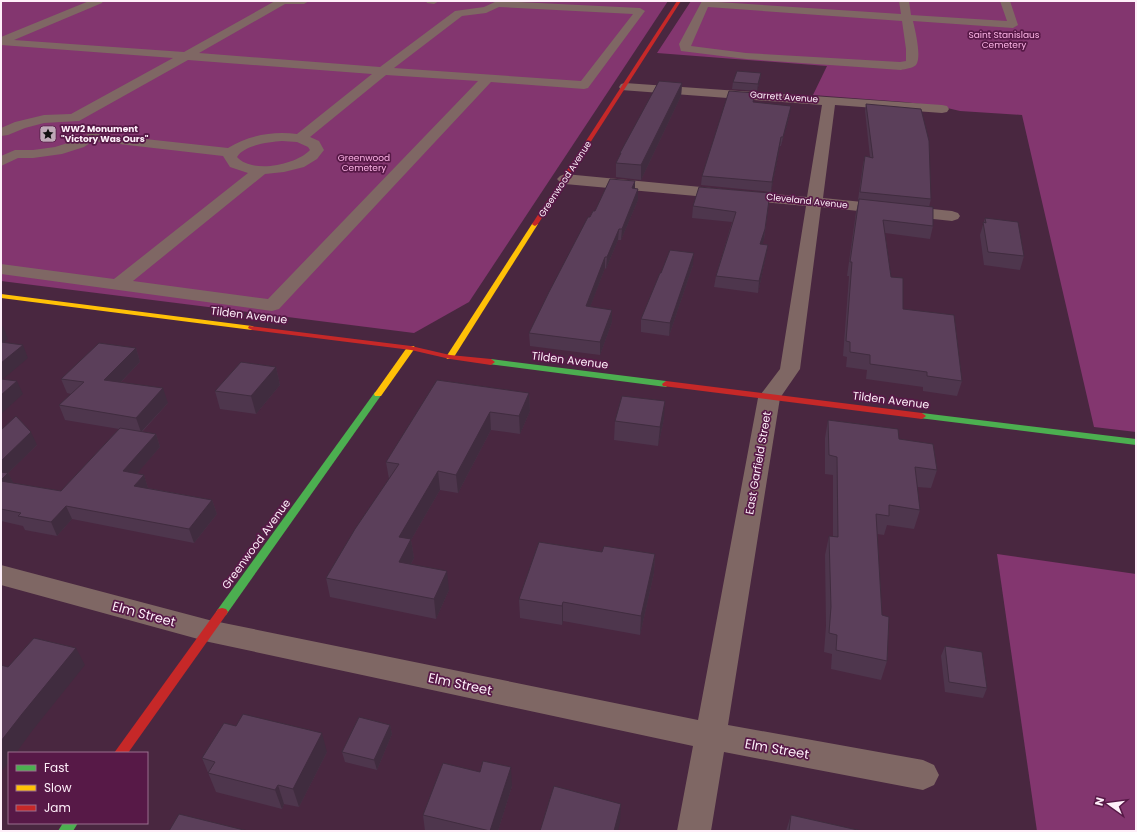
<svg xmlns="http://www.w3.org/2000/svg" width="1137" height="832" viewBox="0 0 1137 832" font-family="Poppins,sans-serif">
	<rect width="100%" height="100%" fill="#492740"/>
	<!-- green -->
	<g fill="#83366f">
		<polygon points="1,1 668,1 469,302 414,333 1,281"/>
		<polygon points="691,1 1135,1 1136,432 1094,427 1022,115 960,111 943,107 905,102 813,95 827,66 657,53"/>
		<polygon points="997,554 1136,574 1136,831 1037,831"/>
	</g>
	<g fill="none" stroke-linecap="round" stroke-linejoin="round">
		<!-- street -->
		<g fill="#7f6764" fill-rule="evenodd">
			<path d="M 89,1 L 103,1 L 102,3 L 14,40 L 184,52 L 275,1 L 309,1 L 304,4 L 285,4 L 199,53 L 380,67 L 455,11 L 484,7 L 497,1 L 640,8 L 645,11 L 588,88 L 584,89 L 491,82 L 279,309 L 272,311 L 1,274 L 1,264 L 114,279 L 248,173 L 230,167 L 223,156 L 93,141 L 84,147 L 62,154 L 33,158 L 18,158 L 1,166 L 1,156 L 15,150 L 33,150 L 55,147 L 74,141 L 90,133 L 228,148 C 249,135 273,131 297,134 L 372,74 L 188,60 L 79,121 L 44,123 L 25,128 L 8,135 L 1,136 L 1,128 L 15,122 L 44,115 L 71,114 L 173,58 L 1,45 L 1,37 ZM 499,7 L 633,14 L 581,81 L 394,68 L 462,16 L 486,13 ZM 386,75 L 478,81 L 268,299 L 133,281 L 265,174 L 284,172 L 304,167 L 317,159 L 324,150 L 319,141 L 310,137 ZM 282,141 L 297,142 L 308,147 L 310,150 C 296,165 252,174 237,157 C 244,145 269,142 282,141 Z"/>
			<polygon points="426,1 439,1 434,4 427,3"/>
			<path d="M 702,1 L 901,14 L 899,1 L 909,1 L 911,15 L 1007,21 L 1000,1 L 1010,1 L 1018,25 L 1013,28 L 913,21 C 915,30 922,57 916,65 C 913,68 905,69 901,70 L 746,59 L 681,51 L 679,44 ZM 708,7 L 902,21 L 906,49 L 906,61 L 900,62 L 746,53 L 691,46 Z"/>
			<polygon points="625,83 942,105 947,106 949,109 947,112 942,113 835,105 823,198 952,211 958,213 960,216 958,219 952,221 821,207 800,369 780,398 728,725 923,760 934,765 939,775 934,785 923,790 724,752 711,831 677,831 693,746 209,642 1,585 1,565 209,620 698,720 758,398 780,369 806,206 565,184 560,182 557,179 560,176 565,174 807,197 822,105 621,90 619,87 621,84"/>
		</g>
		<!-- fast -->
		<g fill="#4caf50" fill-rule="evenodd">
			<polygon points="491,359 666,381 670,384 666,387 488,364 487,362"/>
			<polygon points="378,391 382,394 226,615 222,616 218,615 216,612 218,609 375,392"/>
			<polygon points="922,413 1136,439 1136,445 919,418 918,416"/>
			<polygon points="63,823 78,823 73,831 58,831"/>
		</g>
		<!-- slow -->
		<g fill="#ffc107" fill-rule="evenodd">
			<polygon points="535,222 538,224 454,357 450,359 447,359 446,357 532,224"/>
			<polygon points="1,294 252,326 256,328 252,330 1,298"/>
			<polygon points="408,346 414,346 415,348 381,396 375,396 374,394"/>
		</g>
		<!-- jam -->
		<g fill="#c62828" fill-rule="evenodd">
			<polygon points="677,1 681,1 538,224 535,226 533,225 532,224"/>
			<polygon points="249,326 411,346 450,355 491,359 495,362 491,365 450,359 411,350 252,330 248,328"/>
			<polygon points="666,381 922,413 926,416 922,419 663,386 662,384"/>
			<polygon points="222,608 226,609 228,612 226,615 128,753 114,753 218,609"/>
		</g>
	</g>
	<!-- wall -->
	<g fill="#4e364d">
		<polygon points="761,73 760,80 757,91 732,89 733,82"/>
		<polygon points="682,83 681,96 641,180 616,177 616,163 620,156 620,153"/>
		<polygon points="754,102 790,114 781,146 780,146 771,192 701,185 702,176"/>
		<polygon points="866,104 931,199 929,207 933,226 930,239 885,233 891,277 903,309 962,381 957,396 923,391 923,387 866,379 867,370 846,367 847,357 843,356 849,276 847,276 856,212 859,200 858,200 863,164 865,156 870,157 865,111"/>
		<polygon points="635,189 638,200 621,240 618,240 606,269 605,268 590,307 612,310 612,322 600,355 530,346 529,333 590,217 595,211"/>
		<polygon points="770,193 764,240 762,244 768,245 766,256 758,293 714,287 716,276 732,222 692,218 693,206"/>
		<polygon points="985,218 1024,256 1020,270 984,265 980,235"/>
		<polygon points="693,265 669,336 641,332 641,319 661,273"/>
		<polygon points="136,348 140,362 121,382 168,403 142,432 156,434 160,447 137,473 144,475 148,488 212,500 217,514 194,543 72,519 57,536 25,530 23,526 1,521 1,430 37,445 8,473 13,483 61,491 119,429 65,420 59,405 71,394 67,393 61,379"/>
		<polygon points="276,367 280,385 256,414 220,409 215,391"/>
		<polygon points="529,393 530,411 520,434 491,430 458,493 440,490 411,540 414,558 411,564 449,590 436,619 330,597 326,578 389,479 386,462"/>
		<polygon points="664,419 658,446 614,440 615,421"/>
		<polygon points="828,420 899,439 937,470 931,488 917,487 920,510 914,529 887,525 884,535 877,534 882,615 887,661 881,680 831,669 832,654 824,652 826,626 825,555 829,536 833,537 833,475 825,474 825,438"/>
		<polygon points="602,552 655,554 654,573 640,635 563,621 562,625 520,618 519,599"/>
		<polygon points="945,646 987,688 983,698 945,692 941,656"/>
		<polygon points="390,725 392,734 377,770 345,762 342,752"/>
		<polygon points="327,752 299,807 284,804 282,809 216,792 202,758"/>
		<polygon points="480,772 512,786 498,831 425,831 423,815"/>
		<polygon points="791,815 862,831 786,831"/>
	</g>
	<!-- shaded-wall -->
	<g fill="#402c3f">
		<polygon points="761,73 760,80 757,91 758,84"/>
		<polygon points="682,83 681,96 641,180 641,165"/>
		<polygon points="791,106 790,114 781,146 783,137"/>
		<polygon points="781,137 780,146 771,192 772,182"/>
		<polygon points="635,181 635,192 632,188"/>
		<polygon points="638,189 638,200 621,240 622,229"/>
		<polygon points="619,229 618,240 606,269 607,257"/>
		<polygon points="765,229 764,240 758,255 760,244"/>
		<polygon points="768,245 766,256 758,293 759,281"/>
		<polygon points="694,253 693,265 669,336 670,323"/>
		<polygon points="605,257 605,268 586,318 586,306"/>
		<polygon points="612,310 612,322 600,355 600,342"/>
		<polygon points="3,326 8,339 1,345 1,328"/>
		<polygon points="23,345 28,358 1,381 1,363"/>
		<polygon points="136,348 140,362 109,394 104,380"/>
		<polygon points="276,367 280,385 256,414 251,396"/>
		<polygon points="17,381 23,394 1,414 1,395"/>
		<polygon points="163,388 168,403 141,432 136,418"/>
		<polygon points="529,393 530,411 520,434 519,416"/>
		<polygon points="665,401 664,419 658,446 660,427"/>
		<polygon points="490,412 491,430 458,493 456,475"/>
		<polygon points="31,432 37,445 3,478 8,473 15,486 1,481 1,461"/>
		<polygon points="156,434 160,447 128,484 123,471"/>
		<polygon points="438,471 440,490 411,540 414,558 402,581 399,562 399,537"/>
		<polygon points="144,475 148,488 139,499 134,486"/>
		<polygon points="212,500 217,514 194,543 189,529"/>
		<polygon points="66,506 72,519 57,536 51,522"/>
		<polygon points="655,554 654,573 640,635 641,616"/>
		<polygon points="447,571 449,590 436,619 434,599"/>
		<polygon points="563,602 563,621 562,625 562,606"/>
		<polygon points="76,648 85,665 32,731 16,753 9,753 9,762 1,772 1,741 22,714"/>
		<polygon points="390,725 392,734 377,770 374,760"/>
		<polygon points="322,733 327,752 299,807 293,789"/>
		<polygon points="511,767 512,786 498,831 490,831"/>
		<polygon points="278,785 284,804 282,809 275,790"/>
		<polygon points="621,804 620,823 618,831 614,831"/>
	</g>
	<!-- building -->
	<g fill="#5b3f5a" stroke="#402c3f">
		<polygon points="737,71 761,73 758,84 733,82"/>
		<polygon points="659,81 682,83 641,165 616,163 621,153 620,153"/>
		<polygon points="729,91 755,93 753,102 791,106 783,137 781,137 772,182 702,176"/>
		<polygon points="866,104 921,109 929,141 931,199 860,192 865,156 873,158"/>
		<polygon points="610,179 635,181 632,188 638,189 622,229 619,229 607,257 605,257 586,306 612,310 600,342 529,333 549,292 588,217 590,217 593,211 595,211"/>
		<polygon points="699,187 770,193 765,229 760,244 768,245 759,281 716,276 736,212 693,206"/>
		<polygon points="859,199 933,207 933,226 883,220 891,277 903,278 903,309 954,315 962,381 927,376 927,372 870,364 870,355 850,352 850,342 846,341 852,262 850,262"/>
		<polygon points="985,218 1018,222 1024,256 988,252 983,222 986,223"/>
		<polygon points="670,250 694,253 670,323 641,319 660,273 661,273"/>
		<polygon points="1,342 23,345 1,363"/>
		<polygon points="99,343 136,348 104,380 163,388 136,418 59,405 84,382 61,379"/>
		<polygon points="241,362 276,367 251,396 215,391"/>
		<polygon points="1,379 17,381 1,395"/>
		<polygon points="437,380 529,393 519,416 490,412 456,475 438,471 399,537 411,539 399,562 447,571 434,599 326,578 355,529 399,464 386,462"/>
		<polygon points="622,396 665,401 660,427 615,421"/>
		<polygon points="16,416 31,432 1,461 1,430"/>
		<polygon points="828,420 898,429 899,439 933,444 937,470 915,467 920,510 889,505 889,516 876,514 882,615 889,617 887,661 836,650 837,635 829,633 831,607 829,536 838,537 837,457 829,455"/>
		<polygon points="120,428 156,434 123,471 144,475 134,486 212,500 189,529 66,506 51,522 18,516 21,513 1,509 1,481 61,491"/>
		<polygon points="1,472 8,473 1,480"/>
		<polygon points="539,542 602,552 604,546 655,554 641,616 563,602 562,606 519,599"/>
		<polygon points="34,638 76,648 22,714 1,741 1,665 8,667"/>
		<polygon points="945,646 982,652 987,688 949,682"/>
		<polygon points="243,714 322,733 293,789 278,785 275,790 208,773 215,762 202,758 224,723 236,726"/>
		<polygon points="359,717 390,725 374,760 342,752"/>
		<polygon points="483,761 511,767 490,831 423,815 443,763 480,772"/>
		<polygon points="554,786 621,804 614,831 540,831"/>
		<polygon points="179,814 248,831 169,831"/>
		<polygon points="791,815 862,831 789,831"/>
	</g>
	<!-- icons -->
	<defs>
		<symbol id="sight-square" viewBox="-11 -11 22 22"><rect x="-9" y="-9" width="18" height="18" rx="4" fill="#bfa9b8" stroke="#571947"/><path d="M0-6L1.8-2.2L6-1.7L2.9 1.2L3.7 5.4L0 3.3L-3.7 5.4L-2.9 1.2L-6-1.7L-1.8-2.2Z" fill="#111"/></symbol>
	</defs>
	<g fill-rule="evenodd">
		<use href="#sight-square" x="38" y="124" width="20" height="20"/>
	</g>
	<g text-anchor="middle" dominant-baseline="central" stroke-width="3.5" stroke-linejoin="round" paint-order="stroke">
		<!-- far-park labels -->
		<g font-size="9" fill="#fdb4e6" stroke="#571947">
			<text x="1004" y="35">Saint Stanislaus<tspan x="1004" dy="10">Cemetery</tspan></text>
			<text x="364" y="158">Greenwood<tspan x="364" dy="10">Cemetery</tspan></text>
		</g>
		<!-- far-street labels -->
		<g font-size="9" fill="#feeff9" stroke="#571947">
			<text transform="translate(784 97) rotate(4)">Garrett Avenue</text>
			<text transform="translate(565 179) rotate(-57)">Greenwood Avenue</text>
			<text transform="translate(807 201) rotate(6)">Cleveland Avenue</text>
		</g>
		<!-- far-poi labels -->
		<g font-size="9" font-weight="bold" fill="#feeff9" stroke="#571947" text-anchor="start">
			<text x="61" y="129">WW2 Monument<tspan x="61" dy="10">"Victory Was Ours"</tspan></text>
		</g>
		<!-- street labels -->
		<g font-size="11" fill="#feeff9" stroke="#571947">
			<text transform="translate(249 315) rotate(7)">Tilden Avenue</text>
			<text transform="translate(570 360) rotate(7)">Tilden Avenue</text>
			<text transform="translate(891 400) rotate(7)">Tilden Avenue</text>
			<text transform="translate(758 463) rotate(-80)">East Garfield Street</text>
			<text transform="translate(256 544) rotate(-54)">Greenwood Avenue</text>
		</g>
		<!-- near-street labels -->
		<g font-size="13" fill="#feeff9" stroke="#571947">
			<text transform="translate(144 614) rotate(15)">Elm Street</text>
			<text transform="translate(460 684) rotate(12)">Elm Street</text>
			<text transform="translate(777 749) rotate(10)">Elm Street</text>
		</g>
	</g>
	<!-- border -->
	<rect width="1137" height="832" fill="none" stroke="#feeff9" stroke-width="4"/>
	<!-- legend -->
	<rect x="8" y="752" width="140" height="72" fill="#571947" stroke="#9a6f8e"/>
	<rect x="16" y="765" width="20" height="6" fill="#4caf50" stroke="#9a6f8e"/>
	<text x="44" y="772" font-size="12" fill="#feeff9">Fast</text>
	<rect x="16" y="785" width="20" height="6" fill="#ffc107" stroke="#9a6f8e"/>
	<text x="44" y="792" font-size="12" fill="#feeff9">Slow</text>
	<rect x="16" y="805" width="20" height="6" fill="#c62828" stroke="#9a6f8e"/>
	<text x="44" y="812" font-size="12" fill="#feeff9">Jam</text>
	<!-- north arrow -->
	<g transform="translate(1109 804) rotate(284)" stroke="#571947" stroke-width="3" paint-order="stroke">
	<path d="M0-3L7 15L0 10L-7 15Z" fill="#feeff9"/>
	<text y="-6" font-size="11" font-weight="bold" text-anchor="middle" fill="#feeff9">N</text>
	</g>
</svg>
